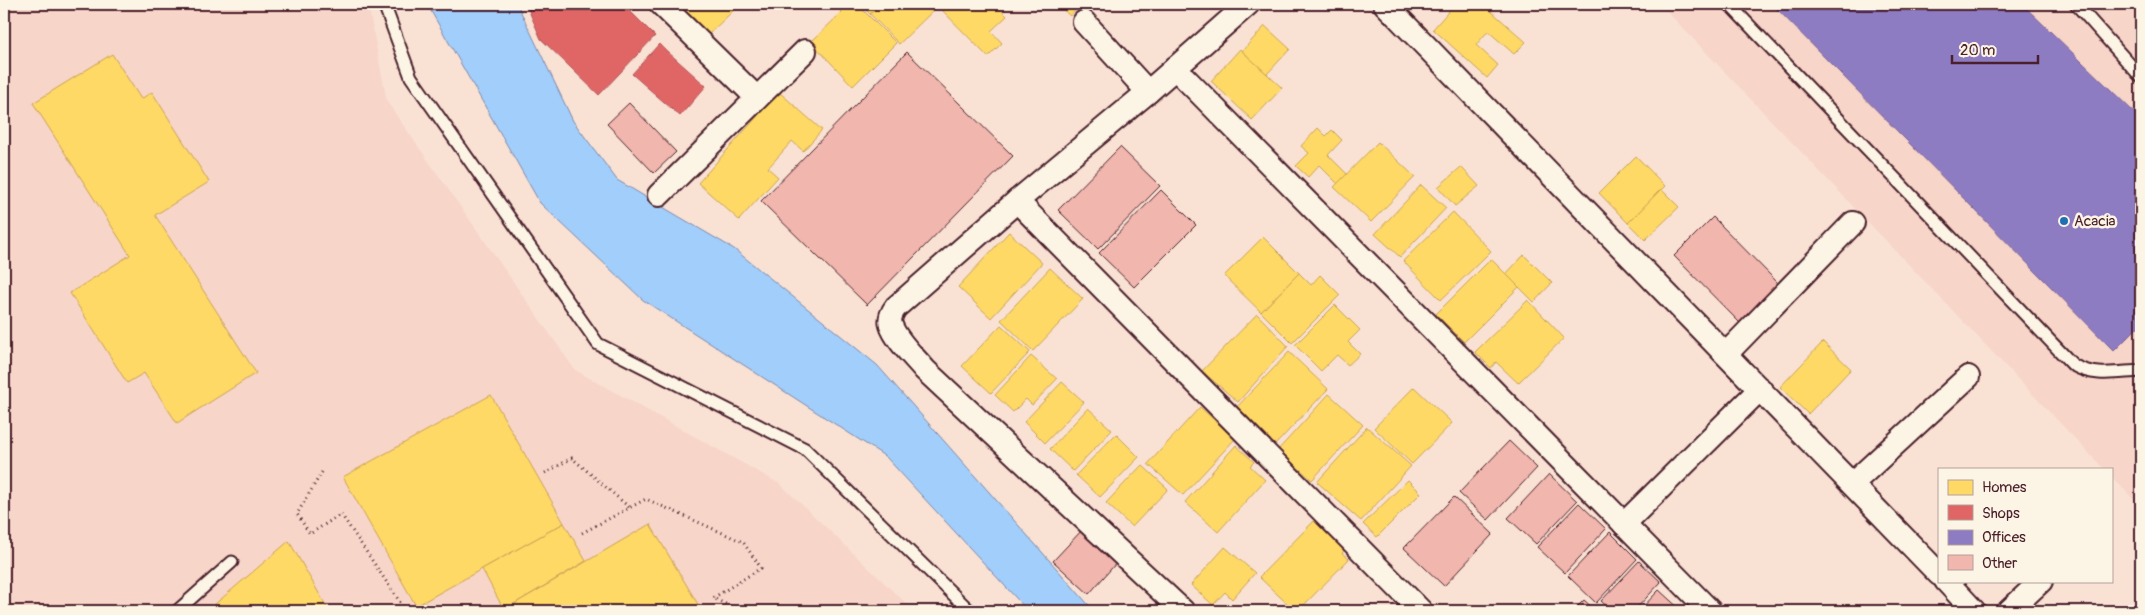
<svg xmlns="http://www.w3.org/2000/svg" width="2145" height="615" viewBox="0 0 2145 615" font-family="Pangolin,sans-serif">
	<rect width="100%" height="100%" fill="#f9e2d4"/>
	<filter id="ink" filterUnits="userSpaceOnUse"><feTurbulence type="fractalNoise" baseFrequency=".02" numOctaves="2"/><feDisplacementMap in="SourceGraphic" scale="10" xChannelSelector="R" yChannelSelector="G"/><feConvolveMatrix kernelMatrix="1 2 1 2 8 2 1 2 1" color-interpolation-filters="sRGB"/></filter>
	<g filter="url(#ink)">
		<!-- built -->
		<g fill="#f7d5c8">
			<polygon points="4,4 368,4 387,102 575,370 780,484 914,611 4,611"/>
			<polygon points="1660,4 2141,4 2141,507 2111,476 2111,469 2104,469"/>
		</g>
		<!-- water -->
		<polygon fill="#a2cefc" stroke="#7f88a8" points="427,4 517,4 573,121 617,180 734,249 877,365 1094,611 1028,611 886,457 643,300 540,203"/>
		<!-- homes -->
		<g fill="#ffd966" stroke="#c9a154">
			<polygon points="677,4 740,4 708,35"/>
			<polygon points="834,4 857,4 896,43 853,86 811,42 842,12"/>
			<polygon points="860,4 881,4 870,14"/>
			<polygon points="881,4 936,4 938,6 899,44 870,14"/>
			<polygon points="940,4 1004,4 999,8 1007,16 991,31 1002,43 988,57 938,6"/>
			<polygon points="1057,4 1081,4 1070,16"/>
			<polygon points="1455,4 1483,4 1526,42 1514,54 1488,31 1476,45 1498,65 1487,78 1433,29"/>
			<polygon points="1265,26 1290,49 1267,74 1242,51"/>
			<polygon points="1240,49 1282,88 1252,120 1211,81"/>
			<polygon points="112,54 141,99 152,92 209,182 155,215 256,373 177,423 144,373 127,383 70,293 130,255 33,103"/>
			<polygon points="779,92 822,130 803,151 792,141 768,168 778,177 739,220 698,183"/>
			<polygon points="1318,128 1326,136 1332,130 1342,140 1328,155 1347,174 1338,184 1319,165 1308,177 1296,166 1309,153 1301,146"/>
			<polygon points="1378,142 1415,177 1371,222 1334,187"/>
			<polygon points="1636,156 1665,186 1628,223 1599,193"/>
			<polygon points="1461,167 1479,186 1455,206 1438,187"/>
			<polygon points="1421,185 1446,208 1400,257 1375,234"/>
			<polygon points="1661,189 1679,207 1645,240 1628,223"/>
			<polygon points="1453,212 1491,251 1441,300 1403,261"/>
			<polygon points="1009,232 1042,263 991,318 958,287"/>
			<polygon points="1263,237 1299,273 1261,312 1224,276"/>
			<polygon points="1524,255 1552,283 1534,302 1506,274"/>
			<polygon points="1491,259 1519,287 1464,342 1436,314"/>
			<polygon points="1050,268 1083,299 1033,351 1001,320"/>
			<polygon points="1299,273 1311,285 1320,275 1340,295 1292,343 1261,312"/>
			<polygon points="1528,300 1564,338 1518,383 1496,362 1491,368 1475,352"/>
			<polygon points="1335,305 1360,330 1348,342 1360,354 1348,365 1337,355 1321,371 1295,345"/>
			<polygon points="1257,314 1288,346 1238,402 1202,371"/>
			<polygon points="1001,325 1030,352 991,393 962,366"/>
			<polygon points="1823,342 1851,369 1808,414 1780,387"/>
			<polygon points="1289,352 1328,389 1274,446 1235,409"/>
			<polygon points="1031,356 1057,379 1032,405 1026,399 1013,412 995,395"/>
			<polygon points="1062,382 1084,402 1045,443 1024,422"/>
			<polygon points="1414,387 1452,423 1412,464 1374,428"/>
			<polygon points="1329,394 1363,425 1312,480 1278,450"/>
			<polygon points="491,395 564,523 416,606 343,477"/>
			<polygon points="1200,407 1235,439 1183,495 1148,464"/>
			<polygon points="1088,408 1112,430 1073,471 1050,449"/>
			<polygon points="1367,427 1411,466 1361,521 1317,482"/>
			<polygon points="1116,434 1139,457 1100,497 1076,475"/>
			<polygon points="1236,445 1254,462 1250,466 1265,480 1218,532 1185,502"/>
			<polygon points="1142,465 1168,489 1132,527 1106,503"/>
			<polygon points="1408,480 1421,493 1377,537 1363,524"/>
			<polygon points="1314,521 1327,534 1331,530 1348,547 1342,553 1349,559 1298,611 1295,611 1259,577"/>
			<polygon points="564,523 586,561 504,610 482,569"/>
			<polygon points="650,524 702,611 505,611 504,610"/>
			<polygon points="289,541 329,611 207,611"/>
			<polygon points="1225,547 1255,573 1232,599 1225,592 1213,605 1191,585"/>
		</g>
		<!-- shops -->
		<g fill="#e06666" stroke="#b35154">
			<polygon points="526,4 623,4 655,36 599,95 541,39"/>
			<polygon points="659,44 706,86 680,116 632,74"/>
		</g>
		<!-- offices -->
		<polygon fill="#8e7cc3" stroke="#7a6095" points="1772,4 2022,4 2141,119 2141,324 2114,351"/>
		<!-- building -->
		<g fill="#f1b6ad" stroke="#4a1f2b">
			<polygon points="907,52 1013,156 867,305 761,201"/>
			<polygon points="629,103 676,152 654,173 607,124"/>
			<polygon points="1120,147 1160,186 1098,249 1058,210"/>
			<polygon points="1161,190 1196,225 1134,287 1099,253"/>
			<polygon points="1713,217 1780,285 1740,323 1674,256"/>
			<polygon points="1509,441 1537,468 1488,520 1459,493"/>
			<polygon points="1549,474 1577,501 1536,544 1508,518"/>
			<polygon points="1454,497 1493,534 1444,586 1404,548"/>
			<polygon points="1579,503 1606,529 1565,573 1537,547"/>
			<polygon points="1083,529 1118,561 1089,594 1053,561"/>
			<polygon points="1610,532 1637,559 1596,603 1568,576"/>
			<polygon points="1639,561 1661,582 1634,611 1612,611 1601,601"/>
			<polygon points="1659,590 1682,611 1639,611"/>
			<polygon points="1584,600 1596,611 1573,611"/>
		</g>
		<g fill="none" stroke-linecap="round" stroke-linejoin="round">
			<defs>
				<g id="service">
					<polyline points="384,4 411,77 598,344 805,449 970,611"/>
					<path d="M 1729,4 L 2073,365 C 2095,378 2117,372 2141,371"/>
					<polyline points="2076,4 2141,77"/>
					<polyline points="177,611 232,562"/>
				</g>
				<g id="minor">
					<polyline points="661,4 757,98"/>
					<polyline points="1385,4 1939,574"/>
					<polyline points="1084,22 1148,92"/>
					<polyline points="1175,68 1710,611"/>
					<polyline points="659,195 805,51"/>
					<polyline points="1017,201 1421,611"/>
					<polyline points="1726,354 1853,223"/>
					<polyline points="1852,484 1968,377"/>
					<polyline points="1624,524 1760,389"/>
					<polyline points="1946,581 1974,611"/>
					<path d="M 1183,611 L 925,370 C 916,359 895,339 891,325 C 889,319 892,312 896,307 L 1017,201 L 1148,92 L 1248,4"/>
					<polyline points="2009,611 2041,581"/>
				</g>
			</defs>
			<!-- service casing -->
			<use href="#service" stroke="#4a1f2b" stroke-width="15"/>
			<!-- minor casing -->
			<use href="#minor" stroke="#4a1f2b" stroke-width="26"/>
			<!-- path -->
			<g stroke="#4a1f2b" stroke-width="3" stroke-dasharray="1 4" stroke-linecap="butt">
				<polyline points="322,472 297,514 310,534 341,514 406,611"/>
				<polyline points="545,473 572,458 630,508"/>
				<polyline points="582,533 646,499 743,542 761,568 713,598 740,611"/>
			</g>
			<!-- service -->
			<use href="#service" stroke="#fcf5e5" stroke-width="11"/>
			<!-- minor -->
			<use href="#minor" stroke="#fcf5e5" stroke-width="22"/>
		</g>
	</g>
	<!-- markers -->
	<circle fill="#1f6fb2" stroke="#fcf5e5" stroke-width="2" cx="2064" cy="221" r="5"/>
	<g text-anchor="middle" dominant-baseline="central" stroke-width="5" stroke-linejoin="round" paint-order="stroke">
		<!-- poi labels -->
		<g font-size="15" fill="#4a1f2b" stroke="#fcf5e5" text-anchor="start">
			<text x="2074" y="221">Acacia</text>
		</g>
	</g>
	<!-- margin -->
	<rect width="2145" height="615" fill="none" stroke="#fcf5e5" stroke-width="20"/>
	<rect x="10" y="10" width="2125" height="595" fill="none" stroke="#4a1f2b" stroke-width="2" filter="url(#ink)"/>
	<!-- legend -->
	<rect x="1938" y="468" width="175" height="115" fill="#fcf5e5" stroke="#b59f9b"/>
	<rect x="1948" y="480" width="25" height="15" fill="#ffd966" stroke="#b59f9b"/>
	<text x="1982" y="492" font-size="15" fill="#4a1f2b">Homes</text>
	<rect x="1948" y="505" width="25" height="15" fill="#e06666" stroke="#b59f9b"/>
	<text x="1982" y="518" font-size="15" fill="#4a1f2b">Shops</text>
	<rect x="1948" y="530" width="25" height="15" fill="#8e7cc3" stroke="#b59f9b"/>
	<text x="1982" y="542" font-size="15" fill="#4a1f2b">Offices</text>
	<rect x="1948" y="555" width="25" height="15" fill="#f1b6ad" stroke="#b59f9b"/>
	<text x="1982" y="568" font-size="15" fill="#4a1f2b">Other</text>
	<!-- scale -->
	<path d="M1952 55v8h86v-8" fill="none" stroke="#4a1f2b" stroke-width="2.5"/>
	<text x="1960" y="55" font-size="15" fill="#4a1f2b" stroke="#fcf5e5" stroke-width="4" paint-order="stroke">20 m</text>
</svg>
